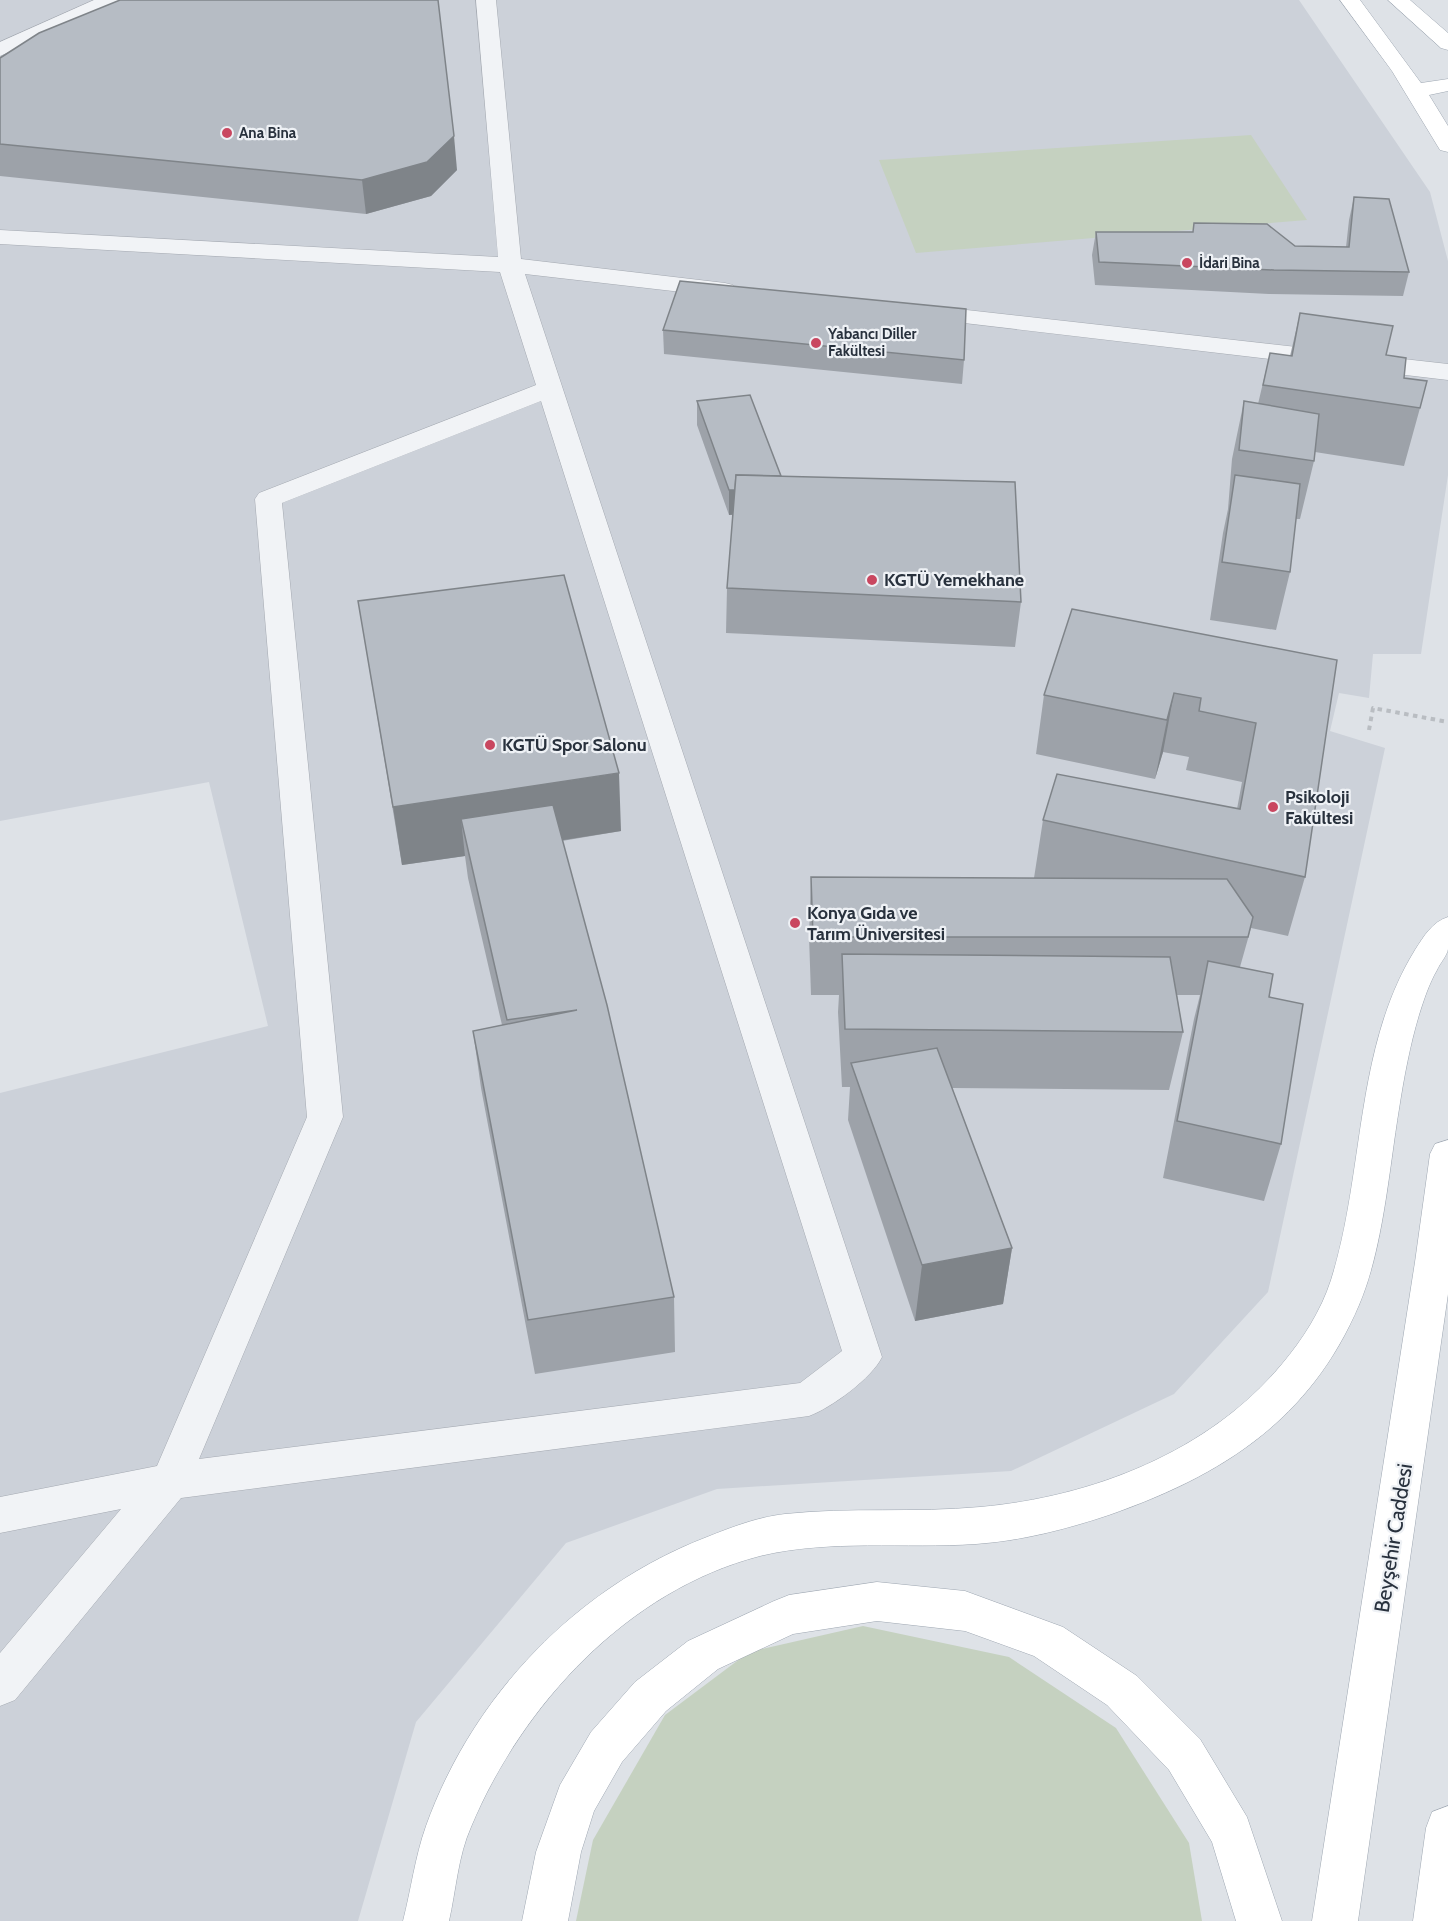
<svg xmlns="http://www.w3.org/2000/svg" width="1448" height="1921" viewBox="0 0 1448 1921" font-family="Cabin,sans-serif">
	<rect width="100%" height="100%" fill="#dee2e7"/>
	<!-- built -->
	<polygon fill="#ccd1d9" points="0,0 1299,0 1430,192 1448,261 1448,475 1421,654 1373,654 1369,698 1339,693 1330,731 1385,748 1268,1292 1174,1394 1011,1471 717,1489 566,1543 416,1722 358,1921 0,1921 0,1093 268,1026 209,782 0,821"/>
	<!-- green -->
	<g fill="#c5d1c0">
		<polygon points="1251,135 1307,220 916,253 879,160"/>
		<polygon points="863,1626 1009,1657 1116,1728 1189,1843 1202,1921 576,1921 593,1840 665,1715 749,1652"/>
	</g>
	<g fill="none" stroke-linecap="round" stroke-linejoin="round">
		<defs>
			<g id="minor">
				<polygon points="94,0 121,0 118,4 0,56 0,42"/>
				<path d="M 476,0 L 496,0 L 521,259 L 725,283 L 733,285 L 737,290 L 733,295 L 725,297 L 525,274 L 882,1357 C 872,1378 831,1408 809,1416 L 181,1498 L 15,1700 L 0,1706 L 0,1653 L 121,1509 L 0,1533 L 0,1497 L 157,1466 L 307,1117 L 255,499 L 259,493 L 536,385 L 500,272 L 0,244 L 0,230 L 498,257 ZM 541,401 L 842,1351 L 800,1383 L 199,1459 L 343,1117 L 282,503 Z"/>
				<polygon points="922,305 1448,364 1448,380 913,317 910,312 913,307"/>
			</g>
			<g id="major">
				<polygon points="1340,0 1360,0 1421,83 1448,79 1448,91 1429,95 1448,126 1448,152 1440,150 1392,71"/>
				<polygon points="1388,0 1410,0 1448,33 1448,50 1441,48"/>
				<path d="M 1448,917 C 1448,927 1448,939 1448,949 C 1447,956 1440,963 1437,970 C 1429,984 1424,999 1419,1015 C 1410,1045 1404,1077 1399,1109 C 1389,1170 1383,1249 1359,1305 C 1310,1420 1223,1475 1109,1515 C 1067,1529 1021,1541 976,1544 C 905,1549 830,1539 760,1556 C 628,1590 522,1705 471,1827 C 458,1856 456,1890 449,1921 L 403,1921 C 411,1890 415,1857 426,1826 C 473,1695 577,1587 707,1537 C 732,1527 758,1517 785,1514 C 850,1507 915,1513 980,1507 C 1092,1497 1209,1452 1282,1364 C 1303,1339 1321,1311 1331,1280 C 1365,1172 1354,1049 1415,950 C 1424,936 1432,922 1448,917 Z"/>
				<polygon points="1448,1140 1448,1294 1358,1921 1312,1921 1415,1262 1430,1154 1435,1144"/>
				<polygon points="877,1582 965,1591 1063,1627 1137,1676 1200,1739 1247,1817 1282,1921 1236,1921 1212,1842 1169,1770 1107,1705 1034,1656 965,1631 877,1621 793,1634 718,1669 666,1711 622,1762 594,1811 581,1852 568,1921 522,1921 536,1852 560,1785 591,1732 635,1682 688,1641 774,1601 789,1595"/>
				<polygon points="1448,1806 1448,1921 1413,1921 1426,1828 1432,1812"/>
			</g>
		</defs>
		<!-- minor casing -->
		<use href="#minor" stroke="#a4a9b1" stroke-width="1"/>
		<!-- major casing -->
		<use href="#major" stroke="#9ea7b2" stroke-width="1"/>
		<!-- path -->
		<polyline stroke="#b9bdc2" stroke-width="4" stroke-dasharray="4.5 4.5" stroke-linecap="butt" points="1369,730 1373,708 1448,722"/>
		<!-- minor -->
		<use href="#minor" fill="#f1f3f6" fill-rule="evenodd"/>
		<!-- major -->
		<use href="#major" fill="#fff" fill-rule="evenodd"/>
	</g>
	<!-- wall -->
	<g fill="#9da2a9">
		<polygon points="0,58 457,170 431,196 366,214 0,176"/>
		<polygon points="1354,197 1409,272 1403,296 1269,294 1095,285 1092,255 1096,232 1295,246 1346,247 1349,220"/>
		<polygon points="1300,313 1386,355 1404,378 1420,408 1404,466 1315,452 1314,461 1300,519 1296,519 1290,572 1276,630 1210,620 1223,533 1228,509 1232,459 1244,401 1258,404 1270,353 1290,356"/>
		<polygon points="663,330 964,360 962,384 664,354"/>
		<polygon points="697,401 781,476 1021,602 1015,647 726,633 727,588 733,515 729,515 697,425"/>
		<polygon points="358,601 621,831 562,841 674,1297 675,1352 535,1374 481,1088 473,1031 502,1025 468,878 465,856 402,865"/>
		<polygon points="1337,660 1305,877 1288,936 1251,928 1240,967 1269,997 1281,1144 1264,1201 1163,1178 1194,1019 1200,995 1177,995 1183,1032 1169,1090 952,1088 1012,1248 1003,1304 915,1321 848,1120 850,1087 842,1087 838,1012 839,995 811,995 809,936 811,877 1034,878 1043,820 1237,809 1242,782 1186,770 1189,757 1163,752 1155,779 1036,754 1044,695"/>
	</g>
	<!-- shaded-wall -->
	<g fill="#7f8489">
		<polygon points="454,136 457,170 431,196 366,214 362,180"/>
		<polygon points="784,484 783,508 729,515 729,490"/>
		<polygon points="1174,693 1163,752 1155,779 1167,720"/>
		<polygon points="619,773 621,831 469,855 461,819 465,856 402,865 393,807"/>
		<polygon points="1012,1248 1003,1304 915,1321 922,1265"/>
	</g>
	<!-- building -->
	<g fill="#b6bcc4" stroke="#7f8489" stroke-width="1.5">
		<polygon points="120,0 438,0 454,136 427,162 362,180 0,144 0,58 39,33"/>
		<polygon points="1354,197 1389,199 1409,272 1274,270 1099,262 1096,232 1193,232 1194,223 1267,224 1295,246 1349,247"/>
		<polygon points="680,281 966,309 964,360 663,330"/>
		<polygon points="1300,313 1393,326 1386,355 1406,358 1404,378 1427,381 1420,408 1263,385 1270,353 1292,356"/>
		<polygon points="750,395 781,476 736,475 735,490 729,490 697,401"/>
		<polygon points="1244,401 1319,414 1314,461 1239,450"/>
		<polygon points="736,475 1015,482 1021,602 727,588"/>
		<polygon points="1235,475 1300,484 1290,572 1222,562"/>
		<polygon points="564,575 619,773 393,807 358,601"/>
		<polygon points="1072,609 1337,660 1305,877 1043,820 1057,774 1240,809 1256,723 1199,711 1201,698 1174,693 1167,720 1044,695"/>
		<polygon points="553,805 607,1005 674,1297 528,1320 473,1031 577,1010 507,1020 461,819"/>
		<polygon points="811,877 1227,879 1253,917 1248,937 813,937"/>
		<polygon points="842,954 1170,957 1183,1032 845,1029"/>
		<polygon points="1208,961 1273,974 1269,997 1303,1004 1281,1144 1177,1121"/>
		<polygon points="937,1048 1012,1248 922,1265 851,1063"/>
	</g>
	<!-- markers -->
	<g fill="#c94760" stroke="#eef1f5" stroke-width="2">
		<circle cx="227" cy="133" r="6"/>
		<circle cx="1187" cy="263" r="6"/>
		<circle cx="816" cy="343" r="6"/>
		<circle cx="872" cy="580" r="6"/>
		<circle cx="490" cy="745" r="6"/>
		<circle cx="1273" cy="807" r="6"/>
		<circle cx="795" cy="923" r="6"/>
	</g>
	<g text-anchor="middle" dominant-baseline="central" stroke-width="4.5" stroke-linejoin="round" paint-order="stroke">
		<!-- far-poi labels -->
		<g font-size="15" font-weight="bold" fill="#28313d" stroke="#eef1f5" text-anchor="start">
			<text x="239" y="133">Ana Bina</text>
			<text x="1199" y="263">İdari Bina</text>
			<text x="828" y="334">Yabancı Diller<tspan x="828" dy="17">Fakültesi</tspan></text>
		</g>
		<!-- poi labels -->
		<g font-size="18" font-weight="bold" fill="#28313d" stroke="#eef1f5" text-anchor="start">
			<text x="884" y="580">KGTÜ Yemekhane</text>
			<text x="502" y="745">KGTÜ Spor Salonu</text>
			<text x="1285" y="797">Psikoloji<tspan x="1285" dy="21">Fakültesi</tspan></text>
			<text x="807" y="913">Konya Gıda ve<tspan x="807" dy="21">Tarım Üniversitesi</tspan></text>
		</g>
		<!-- near-street labels -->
		<g font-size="21" fill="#28313d" stroke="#eef1f5">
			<text transform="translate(1393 1538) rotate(-81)">Beyşehir Caddesi</text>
		</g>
	</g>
</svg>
